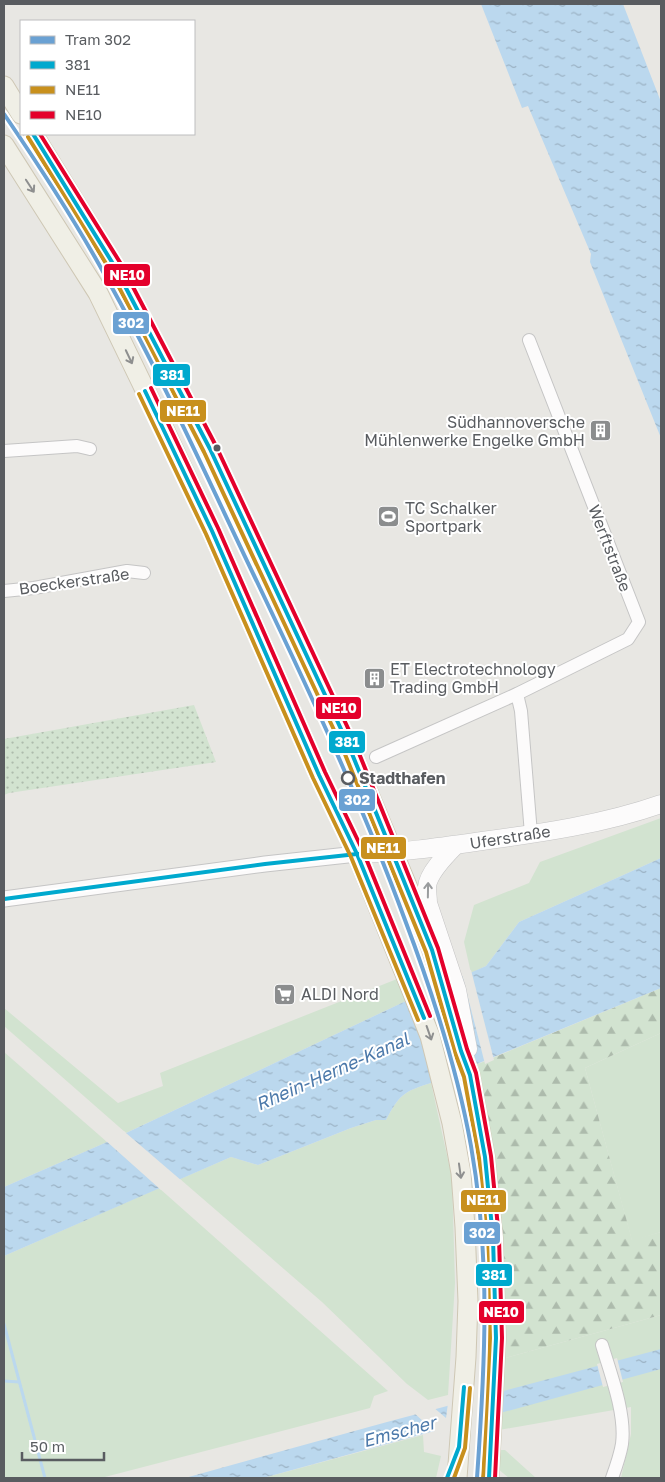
<svg xmlns="http://www.w3.org/2000/svg" width="665" height="1482" viewBox="0 0 665 1482" font-family="'Golos Text',sans-serif">
	<defs>
		<pattern id="forest-firs" width="22" height="20" patternUnits="userSpaceOnUse" patternTransform="scale(1.25)"><rect width="22" height="20" fill="#d2e3d0"/><path d="M5 1l3.5 6h-7zM16 11l3.5 6h-7z" fill="#adbbac"/></pattern>
		<pattern id="park-dots" width="8" height="8" patternUnits="userSpaceOnUse" patternTransform="scale(1.25)"><rect width="8" height="8" fill="#d2e3d0"/><path d="M2 2h.1M6 6h.1" fill="none" stroke="#adbbac" stroke-width="1.8" stroke-linecap="round"/></pattern>
		<pattern id="water-ripples" width="26" height="14" patternUnits="userSpaceOnUse" patternTransform="scale(1.25)"><rect width="26" height="14" fill="#bbd8ee"/><path d="M2 4q2-2 4 0t4 0M15 11q2-2 4 0t4 0" fill="none" stroke="#9bb2c4"/></pattern>
	</defs>
	<rect width="100%" height="100%" fill="#e8e7e3"/>
	<!-- green -->
	<g fill="#d2e3d0">
		<polygon points="661,818 661,858 519,922 486,966 471,973 464,942 474,905 529,883 540,862"/>
		<polygon points="397,979 406,1001 126,1133 4,1026 4,1008 118,1103 163,1086 160,1073"/>
		<polygon points="661,1033 661,1232 632,1241 585,1068"/>
		<polygon points="4,1052 107,1142 4,1187"/>
		<path d="M 431,1083 L 452,1178 L 455,1283 L 448,1395 L 428,1400 L 407,1384 L 322,1302 L 180,1179 L 231,1157 L 258,1165 L 351,1128 L 376,1120 L 386,1120 C 400,1094 403,1092 431,1083 Z"/>
		<polygon points="159,1188 388,1391 374,1396 370,1408 101,1478 4,1478 4,1256"/>
		<polygon points="661,1315 661,1478 621,1478 631,1434 631,1407 499,1430 502,1359"/>
		<polygon points="423,1435 424,1452 441,1456 436,1478 263,1478"/>
		<polygon points="499,1450 505,1450 536,1478 509,1478 498,1469"/>
	</g>
	<!-- forest -->
	<polygon fill="url(#forest-firs)" points="661,988 661,1033 585,1068 632,1240 661,1232 661,1315 502,1359 498,1206 478,1064"/>
	<!-- park -->
	<polygon fill="url(#park-dots)" points="194,705 216,762 9,793 4,795 4,739"/>
	<!-- water -->
	<g fill="url(#water-ripples)">
		<polygon points="481,4 623,4 661,102 661,438 590,262 591,254 528,106 522,108"/>
		<path d="M 661,858 L 661,988 L 431,1083 C 403,1092 400,1094 386,1120 L 376,1120 L 351,1128 L 258,1165 L 231,1157 L 4,1256 L 4,1187 L 107,1142 L 406,1001 L 486,966 L 519,922 Z"/>
		<polygon points="661,1349 661,1369 263,1478 185,1478 387,1422"/>
	</g>
	<!-- pier -->
	<g fill="#e8e7e3">
		<polygon points="471,970 494,1060 485,1064 462,974"/>
		<polygon points="458,976 477,1067 434,1085 421,1038 407,998"/>
		<polygon points="124,1131 126,1133 182,1181 161,1190 105,1140"/>
		<polygon points="617,1358 623,1382 603,1387 597,1364"/>
		<polygon points="502,1389 501,1416 437,1434 413,1412 433,1407 446,1418 448,1403"/>
	</g>
	<g fill="none" stroke-linecap="round" stroke-linejoin="round">
		<!-- stream -->
		<g stroke="#bbd8ee" stroke-width="3">
			<polyline points="4,1324 45,1478"/>
			<polyline points="4,1381 19,1382"/>
		</g>
		<defs>
			<g id="minor">
				<polyline points="4,451 77,446 90,449"/>
				<polyline points="4,591 34,588 127,571 144,573"/>
				<polyline points="517,694 521,711 531,834"/>
				<polyline points="376,757 517,694 628,639 639,622 529,340"/>
				<path d="M 602,1345 C 611,1375 626,1414 622,1444 C 620,1456 616,1467 612,1478"/>
			</g>
			<polyline id="tertiary" points="4,899 265,864 357,854"/>
			<g id="secondary">
				<path d="M 456,845 C 446,855 428,873 427,887 C 427,892 428,898 428,903 L 457,990 L 468,1049"/>
				<path d="M 357,854 C 399,853 440,847 482,841 C 542,833 604,824 661,804"/>
			</g>
			<g id="primary">
				<polyline points="4,86 21,114"/>
				<polyline points="33,134 115,267 210,449 348,744 410,893 432,950 461,1051 470,1075 485,1157 489,1198 493,1238 496,1338 489,1478"/>
				<polyline points="4,145 98,293 165,431 212,531 319,775 357,854 430,1036 452,1123 461,1173 465,1227 468,1301 466,1357 457,1478"/>
			</g>
		</defs>
		<!-- minor casing -->
		<use href="#minor" stroke="#c5c5c5" stroke-width="14"/>
		<!-- tertiary casing -->
		<use href="#tertiary" stroke="#c5c5c5" stroke-width="17"/>
		<!-- secondary casing -->
		<use href="#secondary" stroke="#c5c5c5" stroke-width="19"/>
		<!-- primary casing -->
		<use href="#primary" stroke="#cec7b4" stroke-width="21"/>
		<!-- minor -->
		<use href="#minor" stroke="#fcfbfb" stroke-width="12"/>
		<!-- tertiary -->
		<use href="#tertiary" stroke="#fcfbfb" stroke-width="15"/>
		<!-- secondary -->
		<use href="#secondary" stroke="#fcfbfb" stroke-width="18"/>
		<!-- primary -->
		<use href="#primary" stroke="#f0efe6" stroke-width="19"/>
		<defs>
			<g id="bus-1">
				<polyline points="33,134 115,267 210,449 348,744 432,950 461,1051 470,1075 485,1157 493,1238 496,1338 489,1478"/>
				<polyline points="145,391 212,531 319,775 357,854 424,1018"/>
				<polyline points="4,899 265,864 357,854 386,853"/>
				<polyline points="447,1478 459,1447 464,1387"/>
			</g>
			<g id="bus-2">
				<polyline points="28,137 110,270 204,452 342,747 426,952 455,1053 464,1077 479,1158 487,1238 490,1338 483,1478"/>
				<polyline points="139,394 206,534 313,778 351,857 418,1020"/>
				<polyline points="454,1478 465,1448 470,1388"/>
			</g>
			<g id="bus-3">
				<polyline points="40,134 121,264 216,446 354,741 438,948 467,1049 476,1073 491,1156 499,1238 502,1338 495,1478"/>
				<polyline points="151,388 218,528 325,772 363,851 430,1016"/>
			</g>
		</defs>
		<!-- bus-1 casing -->
		<use href="#bus-1" stroke="#fff" stroke-width="8"/>
		<!-- bus-2 casing -->
		<use href="#bus-2" stroke="#fff" stroke-width="8"/>
		<!-- bus-3 casing -->
		<use href="#bus-3" stroke="#fff" stroke-width="8"/>
		<!-- bus-1 -->
		<use href="#bus-1" stroke="#00a9ce" stroke-width="4"/>
		<!-- bus-2 -->
		<use href="#bus-2" stroke="#c8901d" stroke-width="4"/>
		<!-- bus-3 -->
		<use href="#bus-3" stroke="#e4002b" stroke-width="4"/>
		<defs>
			<path id="tram-1" d="M 4,114 C 40,167 75,220 106,277 C 163,378 210,484 260,588 C 312,697 363,806 405,920 C 433,994 457,1068 471,1146 C 491,1259 485,1365 477,1478"/>
		</defs>
		<!-- tram-1 casing -->
		<use href="#tram-1" stroke="#fff" stroke-width="8"/>
		<!-- tram-1 -->
		<use href="#tram-1" stroke="#6aa1d3" stroke-width="4"/>
	</g>
	<!-- one-way arrows -->
	<defs><path id="oneway-shaft" d="M-6 0H5M1.5-3L5.5 0L1.5 3" fill="none" stroke-width="1.6" stroke-linecap="round" stroke-linejoin="round" transform="scale(1.25)"/></defs>
	<g stroke="#8e8f8f">
		<use href="#oneway-shaft" transform="translate(30 186) rotate(57)"/>
		<use href="#oneway-shaft" transform="translate(129 357) rotate(65)"/>
		<use href="#oneway-shaft" transform="translate(429 1033) rotate(71)"/>
		<use href="#oneway-shaft" transform="translate(460 1171) rotate(82)"/>
	</g>
	<use stroke="#9a9c9e" href="#oneway-shaft" transform="translate(428 890) rotate(-89)"/>
	<!-- icons -->
	<defs>
		<symbol id="building-square" viewBox="-11 -11 22 22"><rect x="-9" y="-9" width="18" height="18" rx="4" fill="#8b8d8e" stroke="#fff"/><path d="M-4-6H4V6H1V3H-1V6H-4ZM-2.5-4.3h1.7v1.8h-1.7ZM.8-4.3h1.7v1.8H.8ZM-2.5-1h1.7V.8h-1.7ZM.8-1h1.7V.8H.8Z" fill="#fff"/></symbol>
		<symbol id="stadium-square" viewBox="-11 -11 22 22"><rect x="-9" y="-9" width="18" height="18" rx="4" fill="#8b8d8e" stroke="#fff"/><path d="M0-5a6.5 5 0 1 0 0 10a6.5 5 0 1 0 0-10ZM-3.5-1.8h7v3.6h-7Z" fill="#fff"/></symbol>
		<symbol id="supermarket-square" viewBox="-11 -11 22 22"><rect x="-9" y="-9" width="18" height="18" rx="4" fill="#8b8d8e" stroke="#fff"/><path d="M-6-5.5h2.5l.6 2H6L4.5 2H-2.5L-4.4-4H-6ZM-1.5 3.2a1.3 1.3 0 1 0 .1 0ZM3 3.2a1.3 1.3 0 1 0 .1 0Z" fill="#fff"/></symbol>
	</defs>
	<g fill-rule="evenodd">
		<use href="#building-square" x="588" y="418" width="25" height="25"/>
		<use href="#stadium-square" x="376" y="504" width="25" height="25"/>
		<use href="#building-square" x="362" y="666" width="25" height="25"/>
		<use href="#supermarket-square" x="272" y="982" width="25" height="25"/>
	</g>
	<!-- markers -->
	<circle fill="#595c60" stroke="#fff" stroke-width="2" cx="217" cy="448" r="4.5"/>
	<circle fill="#fff" stroke="#595c60" stroke-width="2.5" cx="348" cy="778" r="6"/>
	<g text-anchor="middle" dominant-baseline="central" stroke-width="4" stroke-linejoin="round" paint-order="stroke">
		<!-- poi labels -->
		<g font-size="16" fill="#595c60" stroke="#fff" text-anchor="start">
			<text x="585" y="422" text-anchor="end">Südhannoversche<tspan x="585" dy="18">Mühlenwerke Engelke GmbH</tspan></text>
			<text x="405" y="508">TC Schalker<tspan x="405" dy="18">Sportpark</tspan></text>
			<text x="390" y="669">ET Electrotechnology<tspan x="390" dy="18">Trading GmbH</tspan></text>
			<text x="301" y="994">ALDI Nord</text>
		</g>
		<!-- street labels -->
		<g font-size="16" fill="#595c60" stroke="#fff">
			<text transform="translate(610 548) rotate(69)">Werftstraße</text>
			<text transform="translate(74 581) rotate(-8)">Boeckerstraße</text>
			<text transform="translate(510 837) rotate(-9)">Uferstraße</text>
		</g>
		<!-- stop labels -->
		<g font-size="16" font-weight="bold" fill="#595c60" stroke="#fff" text-anchor="start">
			<text x="359" y="778">Stadthafen</text>
		</g>
		<!-- water labels -->
		<g font-size="18" font-style="italic" fill="#4c79aa" stroke="#fff">
			<text transform="translate(332 1071) rotate(-24)">Rhein-Herne-Kanal</text>
			<text transform="translate(399 1431) rotate(-15)">Emscher</text>
		</g>
	</g>
	<g stroke="#fff" stroke-width="2">
		<rect x="103" y="263" width="48" height="24" rx="5" fill="#e4002b"/>
		<rect x="112" y="311" width="38" height="24" rx="5" fill="#6aa1d3"/>
		<rect x="152" y="363" width="39" height="24" rx="5" fill="#00a9ce"/>
		<rect x="159" y="399" width="48" height="24" rx="5" fill="#c8901d"/>
		<rect x="315" y="696" width="47" height="24" rx="5" fill="#e4002b"/>
		<rect x="328" y="730" width="38" height="24" rx="5" fill="#00a9ce"/>
		<rect x="338" y="788" width="38" height="24" rx="5" fill="#6aa1d3"/>
		<rect x="360" y="836" width="47" height="24" rx="5" fill="#c8901d"/>
		<rect x="460" y="1189" width="47" height="24" rx="5" fill="#c8901d"/>
		<rect x="463" y="1221" width="38" height="24" rx="5" fill="#6aa1d3"/>
		<rect x="475" y="1263" width="38" height="24" rx="5" fill="#00a9ce"/>
		<rect x="478" y="1300" width="47" height="24" rx="5" fill="#e4002b"/>
	</g>
	<g font-size="14" text-anchor="middle" font-weight="bold" fill="#fff">
		<text x="127" y="280">NE10</text>
		<text x="131" y="328">302</text>
		<text x="172" y="380">381</text>
		<text x="183" y="416">NE11</text>
		<text x="339" y="713">NE10</text>
		<text x="347" y="747">381</text>
		<text x="357" y="805">302</text>
		<text x="383" y="853">NE11</text>
		<text x="483" y="1205">NE11</text>
		<text x="482" y="1238">302</text>
		<text x="494" y="1280">381</text>
		<text x="501" y="1317">NE10</text>
	</g>
	<!-- border -->
	<rect width="665" height="1482" fill="none" stroke="#595c60" stroke-width="10"/>
	<!-- legend -->
	<rect x="20" y="20" width="175" height="115" fill="#ffffff" stroke="#bdbebf"/>
	<rect x="30" y="36" width="25" height="8" fill="#6aa1d3" stroke="#bdbebf"/>
	<text x="65" y="45" font-size="15" fill="#595c60">Tram 302</text>
	<rect x="30" y="61" width="25" height="8" fill="#00a9ce" stroke="#bdbebf"/>
	<text x="65" y="70" font-size="15" fill="#595c60">381</text>
	<rect x="30" y="86" width="25" height="8" fill="#c8901d" stroke="#bdbebf"/>
	<text x="65" y="95" font-size="15" fill="#595c60">NE11</text>
	<rect x="30" y="111" width="25" height="8" fill="#e4002b" stroke="#bdbebf"/>
	<text x="65" y="120" font-size="15" fill="#595c60">NE10</text>
	<!-- scale -->
	<path d="M22 1452v8h82v-8" fill="none" stroke="#595c60" stroke-width="2.5"/>
	<text x="30" y="1452" font-size="15" fill="#595c60" stroke="#ffffff" stroke-width="4" paint-order="stroke">50 m</text>
</svg>
